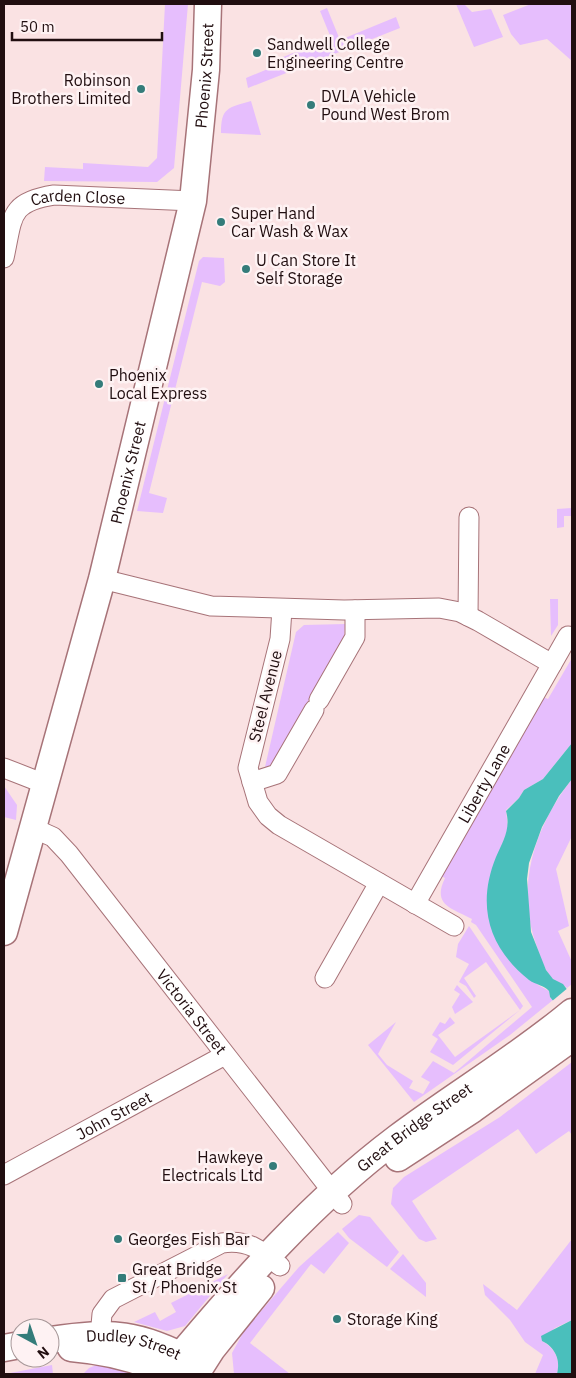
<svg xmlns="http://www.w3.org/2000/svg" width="576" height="1378" viewBox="0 0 576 1378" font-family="'IBM Plex Sans',sans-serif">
	<rect width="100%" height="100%" fill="#fae2e3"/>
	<!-- green -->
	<g fill="#e6befd">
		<polygon points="165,4 188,4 174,168 157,182 44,181 45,167 83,169 83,163 148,167 157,158"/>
		<polygon points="456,4 464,4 472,12 491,9 503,37 474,47"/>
		<polygon points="531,4 572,4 572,61 547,39 520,45 511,34 503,15"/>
		<polygon points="327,8 340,40 396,17 400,28 248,88 246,78 275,66 273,61 331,38 320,11"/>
		<path d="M 251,101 L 261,135 L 221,133 C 221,107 228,108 251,101 Z"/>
		<polygon points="203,257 224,258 225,282 220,286 202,282 149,493 167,498 163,513 137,511 199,261"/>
		<polygon points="572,508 572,516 564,516 564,527 557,528 557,509"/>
		<polygon points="550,599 558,599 558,625 551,636"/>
		<polygon points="345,624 344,639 271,766 265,767 296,632 304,625"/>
		<path d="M 572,658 L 572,743 L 543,779 L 524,790 L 519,798 L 506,810 L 508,829 L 490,878 L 538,985 L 549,991 L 550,997 L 553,1000 L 510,1035 L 414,1102 L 368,1045 L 396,1022 L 378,1054 L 387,1065 L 413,1081 L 409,1088 L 423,1094 L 430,1082 L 421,1077 L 433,1061 L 454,1073 L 532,1007 L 476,925 L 471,922 L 472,919 C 451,908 432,905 445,878 L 441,876 L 543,697 L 548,699 Z"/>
		<path d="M 572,779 L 572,836 L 556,869 L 569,926 L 558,931 L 572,962 L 572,984 L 567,988 C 563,984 556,982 552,978 C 544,969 540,957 537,947 C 515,886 534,828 572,779 Z"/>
		<polygon points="4,786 17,805 16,820 4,817"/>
		<polygon points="469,926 523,1006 520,1010 453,1065 430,1052 438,1039 432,1035 440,1022 445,1024 450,1017 455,1023 438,1035 455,1057 520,1010 486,962 464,978 476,996 474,998 466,986 459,982 469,964 456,957 458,944"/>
		<polygon points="457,985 473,1002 455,1014 452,1007 460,994 454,990"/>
		<polygon points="572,1062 572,1135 569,1131 536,1154 518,1129 412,1201 437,1239 426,1242 419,1239 391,1204 393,1188 404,1177 500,1117"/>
		<polygon points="359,1215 370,1217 399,1252 387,1267 349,1238 342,1229"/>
		<polygon points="338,1232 349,1243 324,1274 311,1264 250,1343 290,1374 234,1374 232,1353 244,1331 299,1267"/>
		<path d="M 572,1239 L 572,1320 L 555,1328 L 542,1341 C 555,1348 561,1360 557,1374 L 535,1374 L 543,1355 L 525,1342 L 510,1320 L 485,1295 L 483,1284 L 517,1310 Z"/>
		<polygon points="403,1254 426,1283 426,1297 390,1269"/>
		<polygon points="228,1274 185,1326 167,1331 134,1322 155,1312 160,1321 176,1312 171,1303"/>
		<polygon points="109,1360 154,1374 84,1373 89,1368"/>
		<polygon points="52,1365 53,1374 5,1374"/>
	</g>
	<!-- water -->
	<g fill="#4abfbc">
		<path d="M 572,743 L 572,779 L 559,796 L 542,827 L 529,863 L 527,879 L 531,932 L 546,970 L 553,979 L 563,984 L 572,996 L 572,1024 L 550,997 L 549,991 C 544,985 536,985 529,980 C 489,948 476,906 496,857 C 503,841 511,829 506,811 L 519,798 L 524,790 L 543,779 Z"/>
		<path d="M 572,1320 L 572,1374 L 557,1374 C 561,1360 555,1347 542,1341 L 541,1336 Z"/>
	</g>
	<!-- pier -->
	<polygon fill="#fae2e3" points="569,987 572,992 572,1027 551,1002"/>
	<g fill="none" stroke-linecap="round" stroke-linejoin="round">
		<defs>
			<g id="street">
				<path id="s1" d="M 4,258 C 13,218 8,202 54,195 L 193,201"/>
				<polyline points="102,579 211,606 344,610 439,608 460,612 478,621 552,664"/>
				<polyline points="282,609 280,639 248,768 258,802 268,816 279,825 454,926"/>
				<polyline points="468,616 469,517"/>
				<polyline points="319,700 355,637 355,610"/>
				<polyline points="4,768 45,784"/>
				<polyline points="252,782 277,774 314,710"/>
				<path id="s2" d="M 33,828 L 53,837 L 69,854 L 342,1204"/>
				<path id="s3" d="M 415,904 L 568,636"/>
				<polyline points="325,978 379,883"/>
				<path id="s4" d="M 4,1175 L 225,1055"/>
				<path d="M 99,1348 L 102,1314 L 113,1299 L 222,1243 C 248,1239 261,1250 280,1266"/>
			</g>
			<g id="secondary">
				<path id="s5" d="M 4,932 L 102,579 L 193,201 L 206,70 L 208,4"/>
				<polyline points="398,1158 473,1109 572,1038"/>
				<path id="s6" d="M 50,1340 C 113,1331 138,1332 196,1363"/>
				<polyline points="4,1348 20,1345"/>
				<path d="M 71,1348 C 106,1351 138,1358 169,1374"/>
				<path id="s7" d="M 192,1374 L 174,1363 C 242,1282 312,1202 397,1138 C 454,1095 517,1058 572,1012"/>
				<polyline points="196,1374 212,1349 261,1288"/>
			</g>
		</defs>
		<!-- street casing -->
		<use href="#street" stroke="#a77378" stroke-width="21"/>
		<!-- secondary casing -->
		<use href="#secondary" stroke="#a77378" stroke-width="29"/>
		<!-- street -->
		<use href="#street" stroke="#fff" stroke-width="19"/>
		<!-- secondary -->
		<use href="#secondary" stroke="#fff" stroke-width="26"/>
	</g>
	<!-- markers -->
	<g fill="#347c7a" stroke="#fef2f3" stroke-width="2">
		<circle cx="257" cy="53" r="5"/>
		<circle cx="141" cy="89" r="5"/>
		<circle cx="311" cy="105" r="5"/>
		<circle cx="221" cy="222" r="5"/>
		<circle cx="246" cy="269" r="5"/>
		<circle cx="99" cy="384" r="5"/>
		<circle cx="273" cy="1166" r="5"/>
		<circle cx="118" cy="1239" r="5"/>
		<rect x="117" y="1273" width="10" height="10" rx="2.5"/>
		<circle cx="337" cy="1319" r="5"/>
	</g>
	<g text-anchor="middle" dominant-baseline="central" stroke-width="5" stroke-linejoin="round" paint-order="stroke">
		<!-- poi labels -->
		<g font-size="16" fill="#210e10" stroke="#fef2f3" text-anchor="start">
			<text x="267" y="44">Sandwell College<tspan x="267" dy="18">Engineering Centre</tspan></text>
			<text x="131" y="80" text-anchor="end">Robinson<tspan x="131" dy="18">Brothers Limited</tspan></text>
			<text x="321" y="96">DVLA Vehicle<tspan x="321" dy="18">Pound West Brom</tspan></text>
			<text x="231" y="213">Super Hand<tspan x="231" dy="18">Car Wash &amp; Wax</tspan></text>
			<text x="256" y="260">U Can Store It<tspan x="256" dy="18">Self Storage</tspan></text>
			<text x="109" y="375">Phoenix<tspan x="109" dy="18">Local Express</tspan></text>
			<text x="263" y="1157" text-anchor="end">Hawkeye<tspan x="263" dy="18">Electricals Ltd</tspan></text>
			<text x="128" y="1239">Georges Fish Bar</text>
			<text x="132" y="1269">Great Bridge<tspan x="132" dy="18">St / Phoenix St</tspan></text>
			<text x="347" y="1319">Storage King</text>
		</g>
		<!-- street labels -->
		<g font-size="16" fill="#210e10" stroke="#fef2f3">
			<text stroke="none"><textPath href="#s5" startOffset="881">Phoenix Street</textPath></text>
			<text stroke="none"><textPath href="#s1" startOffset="114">Carden Close</textPath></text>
			<text stroke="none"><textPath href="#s5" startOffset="476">Phoenix Street</textPath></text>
			<text transform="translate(265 696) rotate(-76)">Steel Avenue</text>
			<text stroke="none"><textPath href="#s3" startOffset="139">Liberty Lane</textPath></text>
			<text stroke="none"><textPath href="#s2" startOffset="245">Victoria Street</textPath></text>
			<text stroke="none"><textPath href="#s4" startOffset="125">John Street</textPath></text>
			<text stroke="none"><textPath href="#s7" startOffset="359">Great Bridge Street</textPath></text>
			<text stroke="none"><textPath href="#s6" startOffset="85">Dudley Street</textPath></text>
		</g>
	</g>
	<!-- border -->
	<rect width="576" height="1378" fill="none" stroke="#210e10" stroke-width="10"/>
	<!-- north arrow -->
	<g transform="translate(35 1343) rotate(140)"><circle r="24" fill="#fef2f3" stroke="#a69798"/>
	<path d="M0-4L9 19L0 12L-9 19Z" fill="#347c7a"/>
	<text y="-8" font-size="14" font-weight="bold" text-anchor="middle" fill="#210e10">N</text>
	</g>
	<!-- scale -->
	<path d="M12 32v8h150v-8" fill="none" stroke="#210e10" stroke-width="2.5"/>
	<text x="20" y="32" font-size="15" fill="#210e10" stroke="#fef2f3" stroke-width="4" paint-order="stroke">50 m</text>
</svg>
